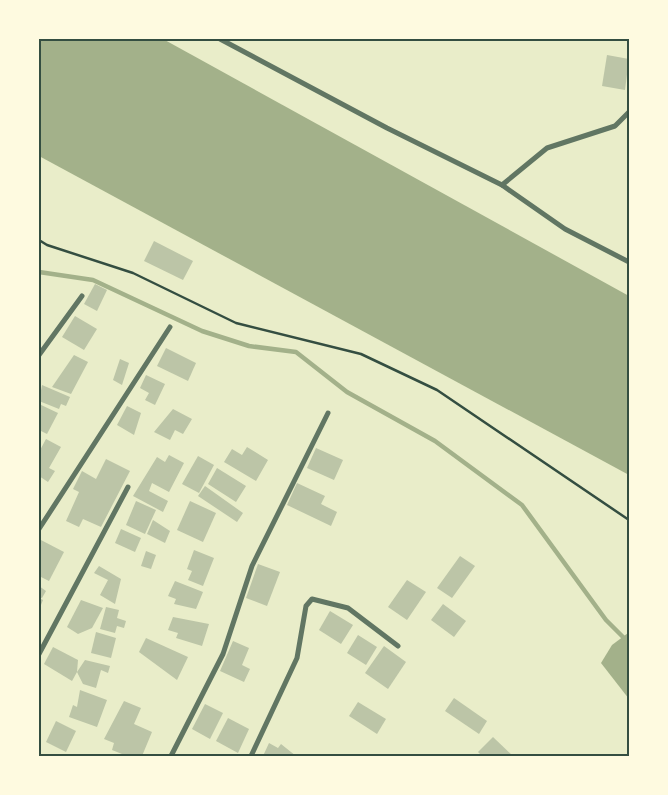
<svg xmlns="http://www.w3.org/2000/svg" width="668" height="795" viewBox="0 0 668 795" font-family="'PT Sans Narrow',sans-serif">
	<rect width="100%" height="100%" fill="#e9edc9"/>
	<!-- water -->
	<g fill="#a3b18a">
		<polygon points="39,39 163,39 629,296 629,475 39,156"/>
		<polygon points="628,633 629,634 629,699 601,663 612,645"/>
	</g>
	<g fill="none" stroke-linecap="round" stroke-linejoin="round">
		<!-- stream -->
		<polyline stroke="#a3b18a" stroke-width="4.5" points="39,272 93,280 202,331 249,346 296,352 347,392 435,441 522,505 606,620 624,638"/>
	</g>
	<!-- building -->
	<g fill="#bcc5a7">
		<polygon points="607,55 629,59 625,90 602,86"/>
		<polygon points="154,241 193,261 183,280 144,261"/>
		<polygon points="95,284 107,290 97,311 84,304"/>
		<polygon points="75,316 97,329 84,350 62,337"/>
		<polygon points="166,348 196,363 188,381 157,366"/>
		<polygon points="74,355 88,362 71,394 52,387"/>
		<polygon points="120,359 129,363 122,385 113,380"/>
		<polygon points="146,375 165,384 155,405 145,400 149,393 140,388"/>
		<polygon points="42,385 70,397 66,406 61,404 59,409 39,401"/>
		<polygon points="39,404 58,413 47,434 39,430"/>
		<polygon points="127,406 141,413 134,435 117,425"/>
		<polygon points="173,409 192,419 183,434 175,430 170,440 154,432"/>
		<polygon points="46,439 61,447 49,468 55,471 48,482 39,476 39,452"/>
		<polygon points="247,447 268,460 256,481 224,462 232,449 242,455"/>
		<polygon points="316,448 343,460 334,480 307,468"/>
		<polygon points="169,455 184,463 169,492 152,483 149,491 168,501 163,512 133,496 157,457 165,462"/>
		<polygon points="198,456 214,465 199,493 182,484"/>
		<polygon points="106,459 130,471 101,527 83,519 79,527 66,521 79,492 73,489 82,471 96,479"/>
		<polygon points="217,468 246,486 236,502 208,484"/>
		<polygon points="297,483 325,496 321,504 337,512 331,526 287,505"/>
		<polygon points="205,486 243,513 237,522 198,496"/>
		<polygon points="136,501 156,510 145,534 126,525"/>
		<polygon points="190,501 216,513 203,542 177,530"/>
		<polygon points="153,520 170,531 165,543 147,534"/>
		<polygon points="121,529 141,538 135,552 115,543"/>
		<polygon points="39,539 64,552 49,581 39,576"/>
		<polygon points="194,550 214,558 203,586 188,580 192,571 187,569"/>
		<polygon points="146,551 156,555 151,569 141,566"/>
		<polygon points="460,556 475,566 452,598 437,588"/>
		<polygon points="258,564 280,572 267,606 246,598"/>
		<polygon points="99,566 121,579 115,604 100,595 108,580 94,573"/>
		<polygon points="407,580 426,592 407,620 388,607"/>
		<polygon points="175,581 203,592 196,609 174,604 176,599 168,596"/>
		<polygon points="39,586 46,591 42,598 39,597"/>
		<polygon points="39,598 43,600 39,610"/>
		<polygon points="81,600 103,608 92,628 78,634 67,627"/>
		<polygon points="443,604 466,621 454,637 431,620"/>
		<polygon points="106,607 119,610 117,618 126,621 124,628 117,626 115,633 100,629"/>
		<polygon points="330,611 353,625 341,644 319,630"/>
		<polygon points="173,617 209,624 202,646 176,638 178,633 168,630"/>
		<polygon points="96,632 116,638 111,658 91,653"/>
		<polygon points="358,635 377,647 366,665 347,653"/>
		<polygon points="146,638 188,657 177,680 139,652"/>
		<polygon points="233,641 249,648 242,665 250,669 244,682 220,671"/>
		<polygon points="384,646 406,662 388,689 365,673"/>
		<polygon points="53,647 78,660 77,672 72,681 44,664"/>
		<polygon points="85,660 110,666 108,673 101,670 96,688 83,684 77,672"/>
		<polygon points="80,690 107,700 97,727 69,717 73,705 77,707"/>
		<polygon points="454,698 487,721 479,734 445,711"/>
		<polygon points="124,701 141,708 134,724 152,732 142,756 127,756 112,750 114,743 104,739"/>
		<polygon points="358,702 386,719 377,734 349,716"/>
		<polygon points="205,704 223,713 210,739 192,729"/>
		<polygon points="228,718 249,729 238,753 216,741"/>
		<polygon points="56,721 76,731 66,752 46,742"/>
		<polygon points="493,737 513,756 482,756 478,752"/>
		<polygon points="269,743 278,748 281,744 296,756 263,756"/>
	</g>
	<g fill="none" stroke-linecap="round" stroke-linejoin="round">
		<!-- path -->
		<polyline stroke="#344e41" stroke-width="2.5" points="39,240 47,245 133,273 236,323 361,354 437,390 629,520"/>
		<!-- minor -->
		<g stroke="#617663" stroke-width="5">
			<polyline points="220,39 387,128 502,185 565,229 629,262"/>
			<polyline points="502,185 547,148 615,126 629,112"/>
			<polyline points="39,355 82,296"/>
			<polyline points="39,529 170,327"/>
			<polyline points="39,654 128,487"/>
			<polyline points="171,756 223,654 252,566 328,413"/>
			<polyline points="251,756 297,658 306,606 312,599 348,608 398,646"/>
		</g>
	</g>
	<!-- border -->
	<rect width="668" height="795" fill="none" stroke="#fefae0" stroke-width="80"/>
	<rect x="40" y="40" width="588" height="715" fill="none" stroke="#344e41" stroke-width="2"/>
</svg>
